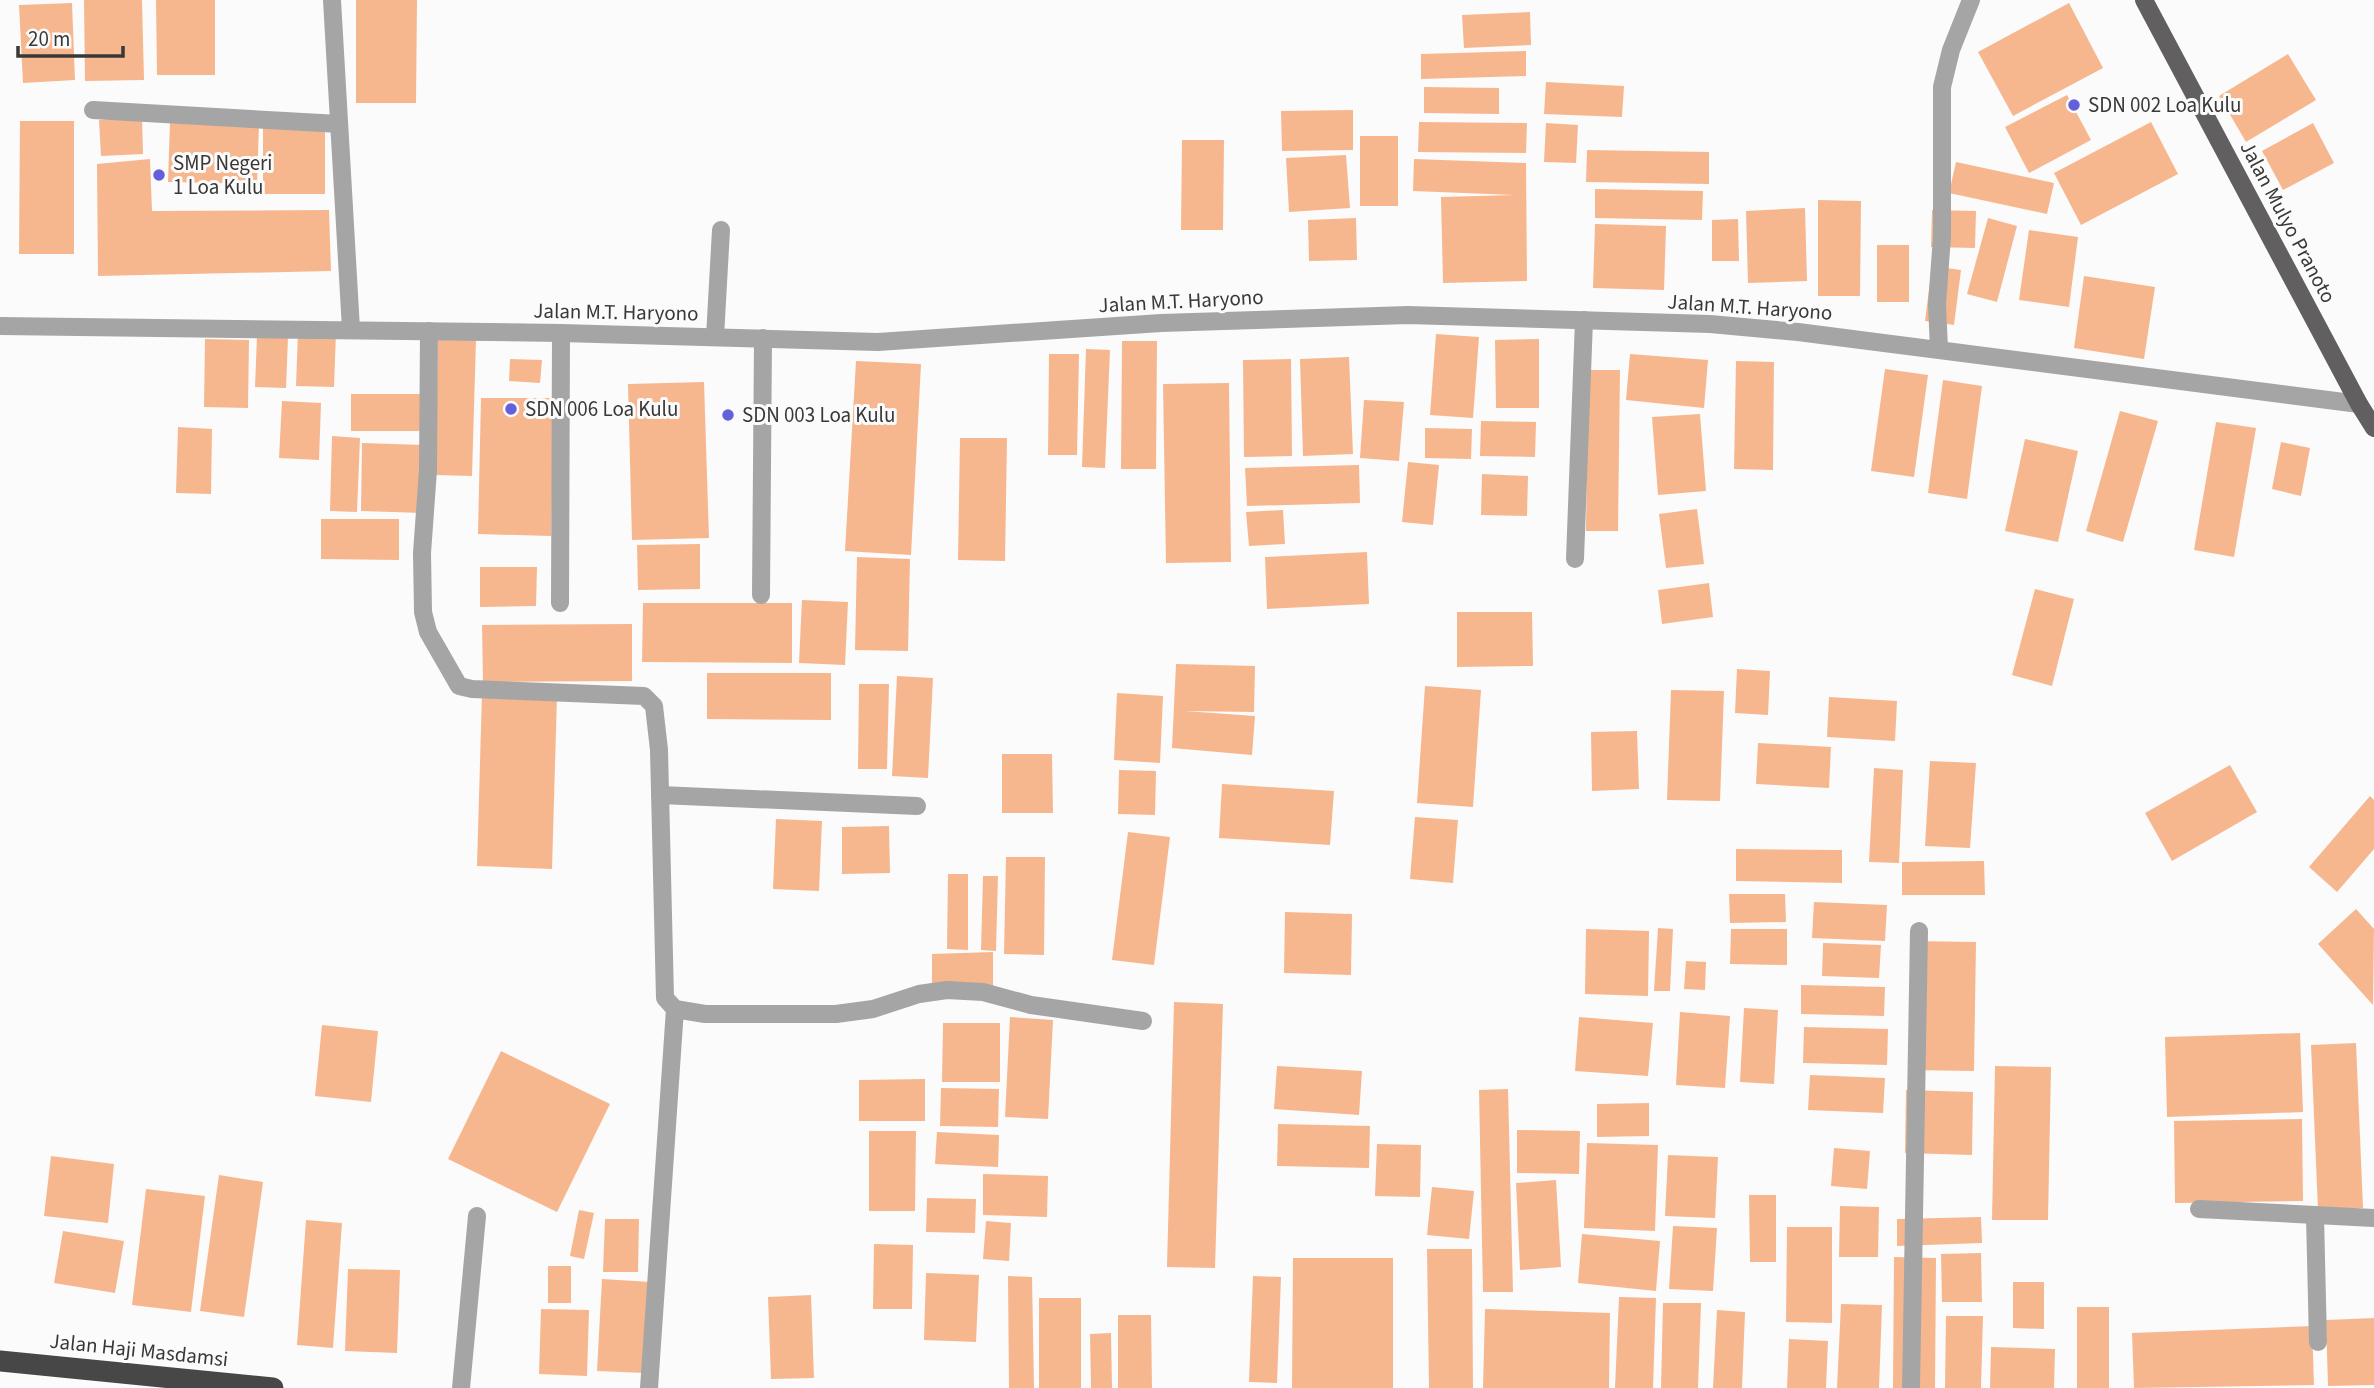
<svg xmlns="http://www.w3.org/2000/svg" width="2374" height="1388" viewBox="0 0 2374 1388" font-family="'Source Sans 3',sans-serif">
	<rect width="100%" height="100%" fill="#fbfbfc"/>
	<!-- building -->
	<g fill="#f7b78e">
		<polygon points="84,0 142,0 144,80 85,81"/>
		<polygon points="156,0 215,0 215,75 157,75"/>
		<polygon points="356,0 417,0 416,103 356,103"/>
		<polygon points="72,3 75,80 23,83 19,5"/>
		<polygon points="2069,3 2103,68 2013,116 1978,52"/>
		<polygon points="1530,12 1531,45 1464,48 1462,15"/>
		<polygon points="1526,51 1526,76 1421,79 1421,54"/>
		<polygon points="2288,54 2316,100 2246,142 2219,96"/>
		<polygon points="1546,82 1624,86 1622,117 1544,114"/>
		<polygon points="1424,87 1499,88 1499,114 1424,113"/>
		<polygon points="2067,95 2091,140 2029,173 2005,127"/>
		<polygon points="1353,110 1353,150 1282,151 1281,111"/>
		<polygon points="142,118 143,154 101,156 99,120"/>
		<polygon points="20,121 74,121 74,254 19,254"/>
		<polygon points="170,122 259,124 257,184 168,182"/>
		<polygon points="1419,122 1527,123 1526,153 1418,152"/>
		<polygon points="2151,122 2178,174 2081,225 2054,173"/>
		<polygon points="1546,123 1578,125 1576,163 1544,162"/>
		<polygon points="2313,123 2334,163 2283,190 2262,151"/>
		<polygon points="325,125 325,194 263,194 263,126"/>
		<rect x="1360" y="136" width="38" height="70"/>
		<polygon points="1182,140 1224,140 1223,230 1181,230"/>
		<polygon points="1587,150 1709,152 1709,184 1586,182"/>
		<polygon points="1346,155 1350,208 1289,212 1286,158"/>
		<polygon points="150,159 152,211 329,210 331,271 98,276 97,164"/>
		<polygon points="1414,159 1526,163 1527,281 1443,283 1441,197 1514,195 1413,191"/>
		<polygon points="1956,162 2054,183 2047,214 1949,193"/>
		<polygon points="1595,189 1703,191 1702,220 1595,218"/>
		<polygon points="1818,200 1861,201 1860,296 1818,296"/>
		<polygon points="1805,208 1807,281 1748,283 1746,211"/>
		<polygon points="1932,210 1976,211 1975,248 1931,247"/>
		<polygon points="1356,218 1357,260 1309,261 1308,220"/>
		<polygon points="1988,218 2017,226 1997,302 1967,294"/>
		<polygon points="1738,219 1739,261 1712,261 1712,220"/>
		<polygon points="1595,224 1666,226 1664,290 1593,288"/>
		<polygon points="2029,230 2078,237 2069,307 2019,300"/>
		<rect x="1877" y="245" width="32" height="57"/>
		<polygon points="1932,266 1961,270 1954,325 1925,321"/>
		<polygon points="2084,276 2155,287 2144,359 2074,348"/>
		<polygon points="298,332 336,333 334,387 296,386"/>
		<polygon points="1436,334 1479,337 1473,418 1430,415"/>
		<polygon points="257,336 288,337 286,388 255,387"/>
		<polygon points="438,338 476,339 472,476 435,475"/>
		<polygon points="205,339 249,340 248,408 204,407"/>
		<polygon points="1539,339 1539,408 1496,408 1495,340"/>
		<polygon points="1122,341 1157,341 1156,469 1121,469"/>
		<polygon points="1086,349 1110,350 1105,468 1082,467"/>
		<polygon points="1049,354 1079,354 1077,455 1048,455"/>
		<polygon points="1630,354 1708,360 1704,408 1626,400"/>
		<polygon points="1349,357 1353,454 1303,456 1300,359"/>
		<polygon points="510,359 542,360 540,383 509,381"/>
		<polygon points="1291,359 1292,456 1244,457 1243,360"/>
		<polygon points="856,361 921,364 911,555 845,551"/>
		<polygon points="1736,361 1774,362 1773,470 1734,469"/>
		<polygon points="1885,369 1928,375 1914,477 1871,471"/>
		<polygon points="1588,370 1620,370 1618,531 1586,531"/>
		<polygon points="1943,380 1982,386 1967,499 1928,493"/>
		<polygon points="704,382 709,538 632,540 628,384"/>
		<polygon points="1229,383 1231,562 1166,563 1163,384"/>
		<rect x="351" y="394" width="75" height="37"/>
		<polygon points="481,398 554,398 551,536 478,534"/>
		<polygon points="1364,400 1404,402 1399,461 1360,458"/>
		<polygon points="282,401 321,403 319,460 279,458"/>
		<polygon points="2120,411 2158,421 2123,542 2086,531"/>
		<polygon points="1700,414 1706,491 1658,495 1652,417"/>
		<polygon points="1481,421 1536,422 1535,457 1480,456"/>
		<polygon points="2216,422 2256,428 2234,557 2194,550"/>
		<polygon points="178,427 212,429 211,494 176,493"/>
		<polygon points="1425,428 1472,429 1471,459 1425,458"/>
		<polygon points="332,436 360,438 357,512 330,511"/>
		<polygon points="960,438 1007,438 1005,561 958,560"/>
		<polygon points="2025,439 2078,451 2058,542 2005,531"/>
		<polygon points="2281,442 2310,448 2301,496 2272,489"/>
		<polygon points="362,443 424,445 422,513 361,511"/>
		<polygon points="1408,462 1439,465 1433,525 1402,522"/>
		<polygon points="1359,465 1360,503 1247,506 1245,468"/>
		<polygon points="1482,474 1528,476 1527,516 1481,515"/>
		<polygon points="1697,509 1704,564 1666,568 1659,514"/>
		<polygon points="1283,510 1285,544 1249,546 1246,512"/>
		<polygon points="321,519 399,519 399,560 321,559"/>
		<polygon points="700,544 700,589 638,590 637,545"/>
		<polygon points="1367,552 1369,604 1267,609 1265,557"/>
		<polygon points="857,557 910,559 908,651 855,650"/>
		<polygon points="480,567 537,567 536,606 480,607"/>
		<polygon points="1709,583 1713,617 1662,624 1658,590"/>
		<polygon points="2035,589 2074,599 2052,686 2012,675"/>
		<polygon points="802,600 848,602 845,665 799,663"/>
		<polygon points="643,603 792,603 792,663 642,662"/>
		<polygon points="1457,612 1532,612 1533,666 1457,667"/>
		<polygon points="632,624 632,681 483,682 482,625"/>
		<polygon points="1176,664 1255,666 1254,712 1185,711 1255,716 1252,755 1172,748"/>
		<polygon points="1737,669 1770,671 1768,715 1735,713"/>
		<polygon points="707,673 831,673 831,720 707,719"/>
		<polygon points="897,676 933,678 928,778 892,776"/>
		<polygon points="859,684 889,684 887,769 858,769"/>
		<polygon points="1425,686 1481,690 1473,807 1417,803"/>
		<polygon points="1671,690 1724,691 1720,801 1667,800"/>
		<polygon points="1117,693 1163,696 1160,763 1114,760"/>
		<polygon points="482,694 557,696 552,869 477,866"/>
		<polygon points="1829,697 1897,701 1895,741 1827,737"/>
		<polygon points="1637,731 1639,789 1592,791 1591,732"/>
		<polygon points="1758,743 1831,747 1829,788 1756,784"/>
		<polygon points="1002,754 1052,754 1053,813 1002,813"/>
		<polygon points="1930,761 1976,763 1970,848 1925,846"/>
		<polygon points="2230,765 2257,812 2172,861 2145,813"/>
		<polygon points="1874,768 1903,770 1899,863 1869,862"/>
		<polygon points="1119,770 1156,771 1155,815 1118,814"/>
		<polygon points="1222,784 1334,791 1330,845 1219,838"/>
		<polygon points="2370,796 2374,800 2374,849 2337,892 2309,867"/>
		<polygon points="1415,817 1458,820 1453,883 1410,879"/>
		<polygon points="776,819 822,821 819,891 773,889"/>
		<polygon points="889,826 890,873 842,874 842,827"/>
		<polygon points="1128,832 1170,837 1154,965 1112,960"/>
		<polygon points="1736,849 1842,850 1842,883 1736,881"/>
		<polygon points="1006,857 1045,857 1044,955 1004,954"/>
		<polygon points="1984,861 1985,895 1902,895 1902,862"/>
		<polygon points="948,874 968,874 968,950 947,949"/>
		<polygon points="983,876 998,876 996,951 981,950"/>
		<polygon points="1729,894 1785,894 1786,922 1730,923"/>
		<polygon points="1814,902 1887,905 1885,941 1812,938"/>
		<polygon points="2356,909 2374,929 2373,1005 2318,944"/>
		<polygon points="1285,912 1352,914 1351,975 1284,973"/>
		<polygon points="1658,928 1673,929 1670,991 1654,991"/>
		<polygon points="1586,929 1649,931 1648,996 1585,994"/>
		<polygon points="1731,929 1787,929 1787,965 1730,964"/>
		<polygon points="1911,941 1976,942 1974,1071 1909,1070"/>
		<polygon points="1823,943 1881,945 1879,978 1822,976"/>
		<polygon points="993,952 993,986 932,987 932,954"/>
		<polygon points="1686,961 1706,962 1705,990 1684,989"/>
		<polygon points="1801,985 1885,987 1884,1016 1801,1014"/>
		<polygon points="1174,1002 1223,1004 1215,1268 1167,1267"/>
		<polygon points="1744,1008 1778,1010 1774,1084 1740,1082"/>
		<polygon points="1680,1012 1730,1016 1725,1088 1676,1085"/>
		<polygon points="1010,1017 1053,1020 1048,1119 1005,1117"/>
		<polygon points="1579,1017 1653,1023 1648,1076 1575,1071"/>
		<polygon points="943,1023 1000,1023 1000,1082 942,1082"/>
		<polygon points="322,1025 378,1031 371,1102 315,1096"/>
		<polygon points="1804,1027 1888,1029 1887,1065 1803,1063"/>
		<polygon points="2300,1033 2303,1112 2167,1117 2165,1037"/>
		<polygon points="2356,1043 2363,1208 2318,1210 2311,1045"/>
		<polygon points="501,1051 610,1104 557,1212 448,1159"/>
		<polygon points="1277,1066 1362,1071 1359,1115 1274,1109"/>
		<polygon points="1995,1066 2051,1067 2048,1220 1992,1220"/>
		<polygon points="1810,1075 1885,1078 1883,1113 1808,1110"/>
		<polygon points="925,1079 925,1121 859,1121 859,1080"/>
		<polygon points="941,1088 999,1089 998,1127 940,1126"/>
		<polygon points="1508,1089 1513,1292 1483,1292 1479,1090"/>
		<polygon points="1906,1090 1973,1092 1972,1155 1905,1153"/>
		<polygon points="1649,1103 1649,1136 1597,1137 1597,1104"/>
		<polygon points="2302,1119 2303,1201 2175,1203 2174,1121"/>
		<polygon points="1278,1124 1370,1126 1369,1168 1277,1166"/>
		<polygon points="1517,1130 1580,1131 1579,1174 1517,1173"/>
		<polygon points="869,1131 916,1131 915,1211 869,1211"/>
		<polygon points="937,1132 999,1135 998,1167 935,1164"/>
		<polygon points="1587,1143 1658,1145 1655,1231 1584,1228"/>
		<polygon points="1377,1144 1421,1145 1420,1197 1375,1196"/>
		<polygon points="1834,1148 1870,1151 1867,1189 1831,1186"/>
		<polygon points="1668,1155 1718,1157 1715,1218 1665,1216"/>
		<polygon points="51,1156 114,1164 108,1223 44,1216"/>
		<polygon points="983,1174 1048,1176 1047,1217 983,1215"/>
		<polygon points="219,1175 263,1182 244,1317 200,1311"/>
		<polygon points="1556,1180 1561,1267 1520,1270 1516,1183"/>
		<polygon points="1432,1187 1474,1191 1469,1239 1427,1235"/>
		<polygon points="146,1189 205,1196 191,1312 132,1305"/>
		<polygon points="1749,1195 1776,1195 1776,1262 1750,1262"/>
		<polygon points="927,1198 976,1199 975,1233 926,1232"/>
		<polygon points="1840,1206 1879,1207 1878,1257 1839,1257"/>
		<polygon points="579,1210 594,1213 584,1259 570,1256"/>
		<polygon points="1981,1217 1982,1243 1897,1246 1897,1219"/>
		<polygon points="605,1219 639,1219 638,1272 603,1272"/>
		<polygon points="306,1220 342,1223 333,1348 297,1345"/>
		<polygon points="986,1221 1011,1223 1009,1261 983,1259"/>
		<polygon points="1673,1226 1717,1228 1713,1291 1669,1289"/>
		<polygon points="1787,1227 1832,1227 1832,1323 1786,1322"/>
		<polygon points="63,1231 124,1241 115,1293 54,1283"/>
		<polygon points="1582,1234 1660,1241 1656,1291 1578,1283"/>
		<polygon points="874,1244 913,1245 912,1309 873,1309"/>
		<polygon points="1427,1249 1472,1249 1473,1388 1429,1388"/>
		<polygon points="1981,1253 1982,1302 1942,1302 1941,1254"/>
		<polygon points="1894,1257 1936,1258 1935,1388 1893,1388"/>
		<polygon points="1293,1258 1393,1258 1393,1388 1292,1388"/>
		<rect x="548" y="1266" width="23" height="37"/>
		<polygon points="348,1269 400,1270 397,1353 345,1351"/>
		<polygon points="926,1273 979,1275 976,1342 924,1340"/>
		<polygon points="1008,1276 1032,1277 1034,1388 1009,1388"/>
		<polygon points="1253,1276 1281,1277 1277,1383 1249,1382"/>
		<polygon points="602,1279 651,1282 646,1373 597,1371"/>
		<polygon points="2013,1282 2044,1282 2044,1329 2013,1328"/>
		<polygon points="811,1295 814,1378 771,1379 768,1297"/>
		<polygon points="1619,1297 1656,1298 1653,1388 1615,1388"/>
		<rect x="1039" y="1298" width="42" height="90"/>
		<polygon points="1663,1303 1701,1303 1698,1388 1661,1388"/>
		<polygon points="1841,1304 1882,1305 1879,1388 1837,1388"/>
		<rect x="2077" y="1307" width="32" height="81"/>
		<polygon points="541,1309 589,1310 587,1376 539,1374"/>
		<polygon points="1485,1309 1610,1313 1609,1388 1483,1388"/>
		<polygon points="1717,1310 1745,1312 1742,1388 1713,1388"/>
		<polygon points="1118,1315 1151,1315 1152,1388 1118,1388"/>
		<polygon points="1946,1316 1983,1316 1981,1388 1945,1388"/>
		<polygon points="2374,1318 2374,1385 2328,1386 2326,1320"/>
		<polygon points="2312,1326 2314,1385 2134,1388 2132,1333"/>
		<polygon points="1111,1333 1112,1388 1091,1388 1090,1334"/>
		<polygon points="1789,1339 1828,1341 1826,1388 1787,1388"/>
		<polygon points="1991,1347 2055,1349 2054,1388 1990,1388"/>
	</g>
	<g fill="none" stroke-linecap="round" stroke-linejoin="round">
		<!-- minor -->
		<g stroke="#a6a5a5" stroke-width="18">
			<polyline points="332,0 351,329"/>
			<polyline points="93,110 339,124"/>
			<polyline points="0,326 561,333 878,342 1161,323 1408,315 1710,324 1798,332 2359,404"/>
			<polyline points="429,331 428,470 422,553 423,612 428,632 459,686 472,689 644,696 654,706 659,750 665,998 675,1009 705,1014 836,1014 873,1009 919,994 947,990 983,992 1031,1005 1143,1021"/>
			<polyline points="715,337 721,230"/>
			<polyline points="1939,349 1937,304 1942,237 1942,87 1951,50 1971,0"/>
			<polyline points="1575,559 1584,320"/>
			<polyline points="761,595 763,338"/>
			<polyline points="560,603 561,333"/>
			<polyline points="660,795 917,806"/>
			<polyline points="2199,1209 2374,1218"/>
			<polyline points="2315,1216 2318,1342"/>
			<polyline points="461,1388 477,1216"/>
			<polyline points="649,1388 675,1009"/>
			<polyline points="1911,1388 1919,931"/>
		</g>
		<!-- major -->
		<polyline stroke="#615f5f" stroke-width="18" points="2144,0 2359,404 2374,428"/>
		<!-- highway -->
		<polyline stroke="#484747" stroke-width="21" points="0,1361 273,1388"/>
	</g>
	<!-- markers -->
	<g fill="#6360d9" stroke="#fbfbfc" stroke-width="2.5">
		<circle cx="2074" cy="105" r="7"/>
		<circle cx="159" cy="175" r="7"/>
		<circle cx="511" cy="409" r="7"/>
		<circle cx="728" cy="415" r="7"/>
	</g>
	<g text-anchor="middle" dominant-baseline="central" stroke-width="6" stroke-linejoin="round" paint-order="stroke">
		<!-- poi labels -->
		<g font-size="21" fill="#383838" stroke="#fbfbfc" text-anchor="start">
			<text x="2088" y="105">SDN 002 Loa Kulu</text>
			<text x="173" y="163">SMP Negeri<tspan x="173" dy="24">1 Loa Kulu</tspan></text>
			<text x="525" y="409">SDN 006 Loa Kulu</text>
			<text x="742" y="415">SDN 003 Loa Kulu</text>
		</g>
		<!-- street labels -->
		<g font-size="21" fill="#383838" stroke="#fbfbfc">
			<text transform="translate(2288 222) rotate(62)">Jalan Mulyo Pranoto</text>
			<text transform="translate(1181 301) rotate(-3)">Jalan M.T. Haryono</text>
			<text transform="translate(1750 307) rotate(4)">Jalan M.T. Haryono</text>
			<text transform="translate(616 312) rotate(1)">Jalan M.T. Haryono</text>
			<text transform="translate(139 1350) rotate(6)">Jalan Haji Masdamsi</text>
		</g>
	</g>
	<!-- scale -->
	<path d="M18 46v10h105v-10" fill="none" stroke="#383838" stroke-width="3.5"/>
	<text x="28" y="46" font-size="21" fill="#383838" stroke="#fbfbfc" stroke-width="5" paint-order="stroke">20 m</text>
</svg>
